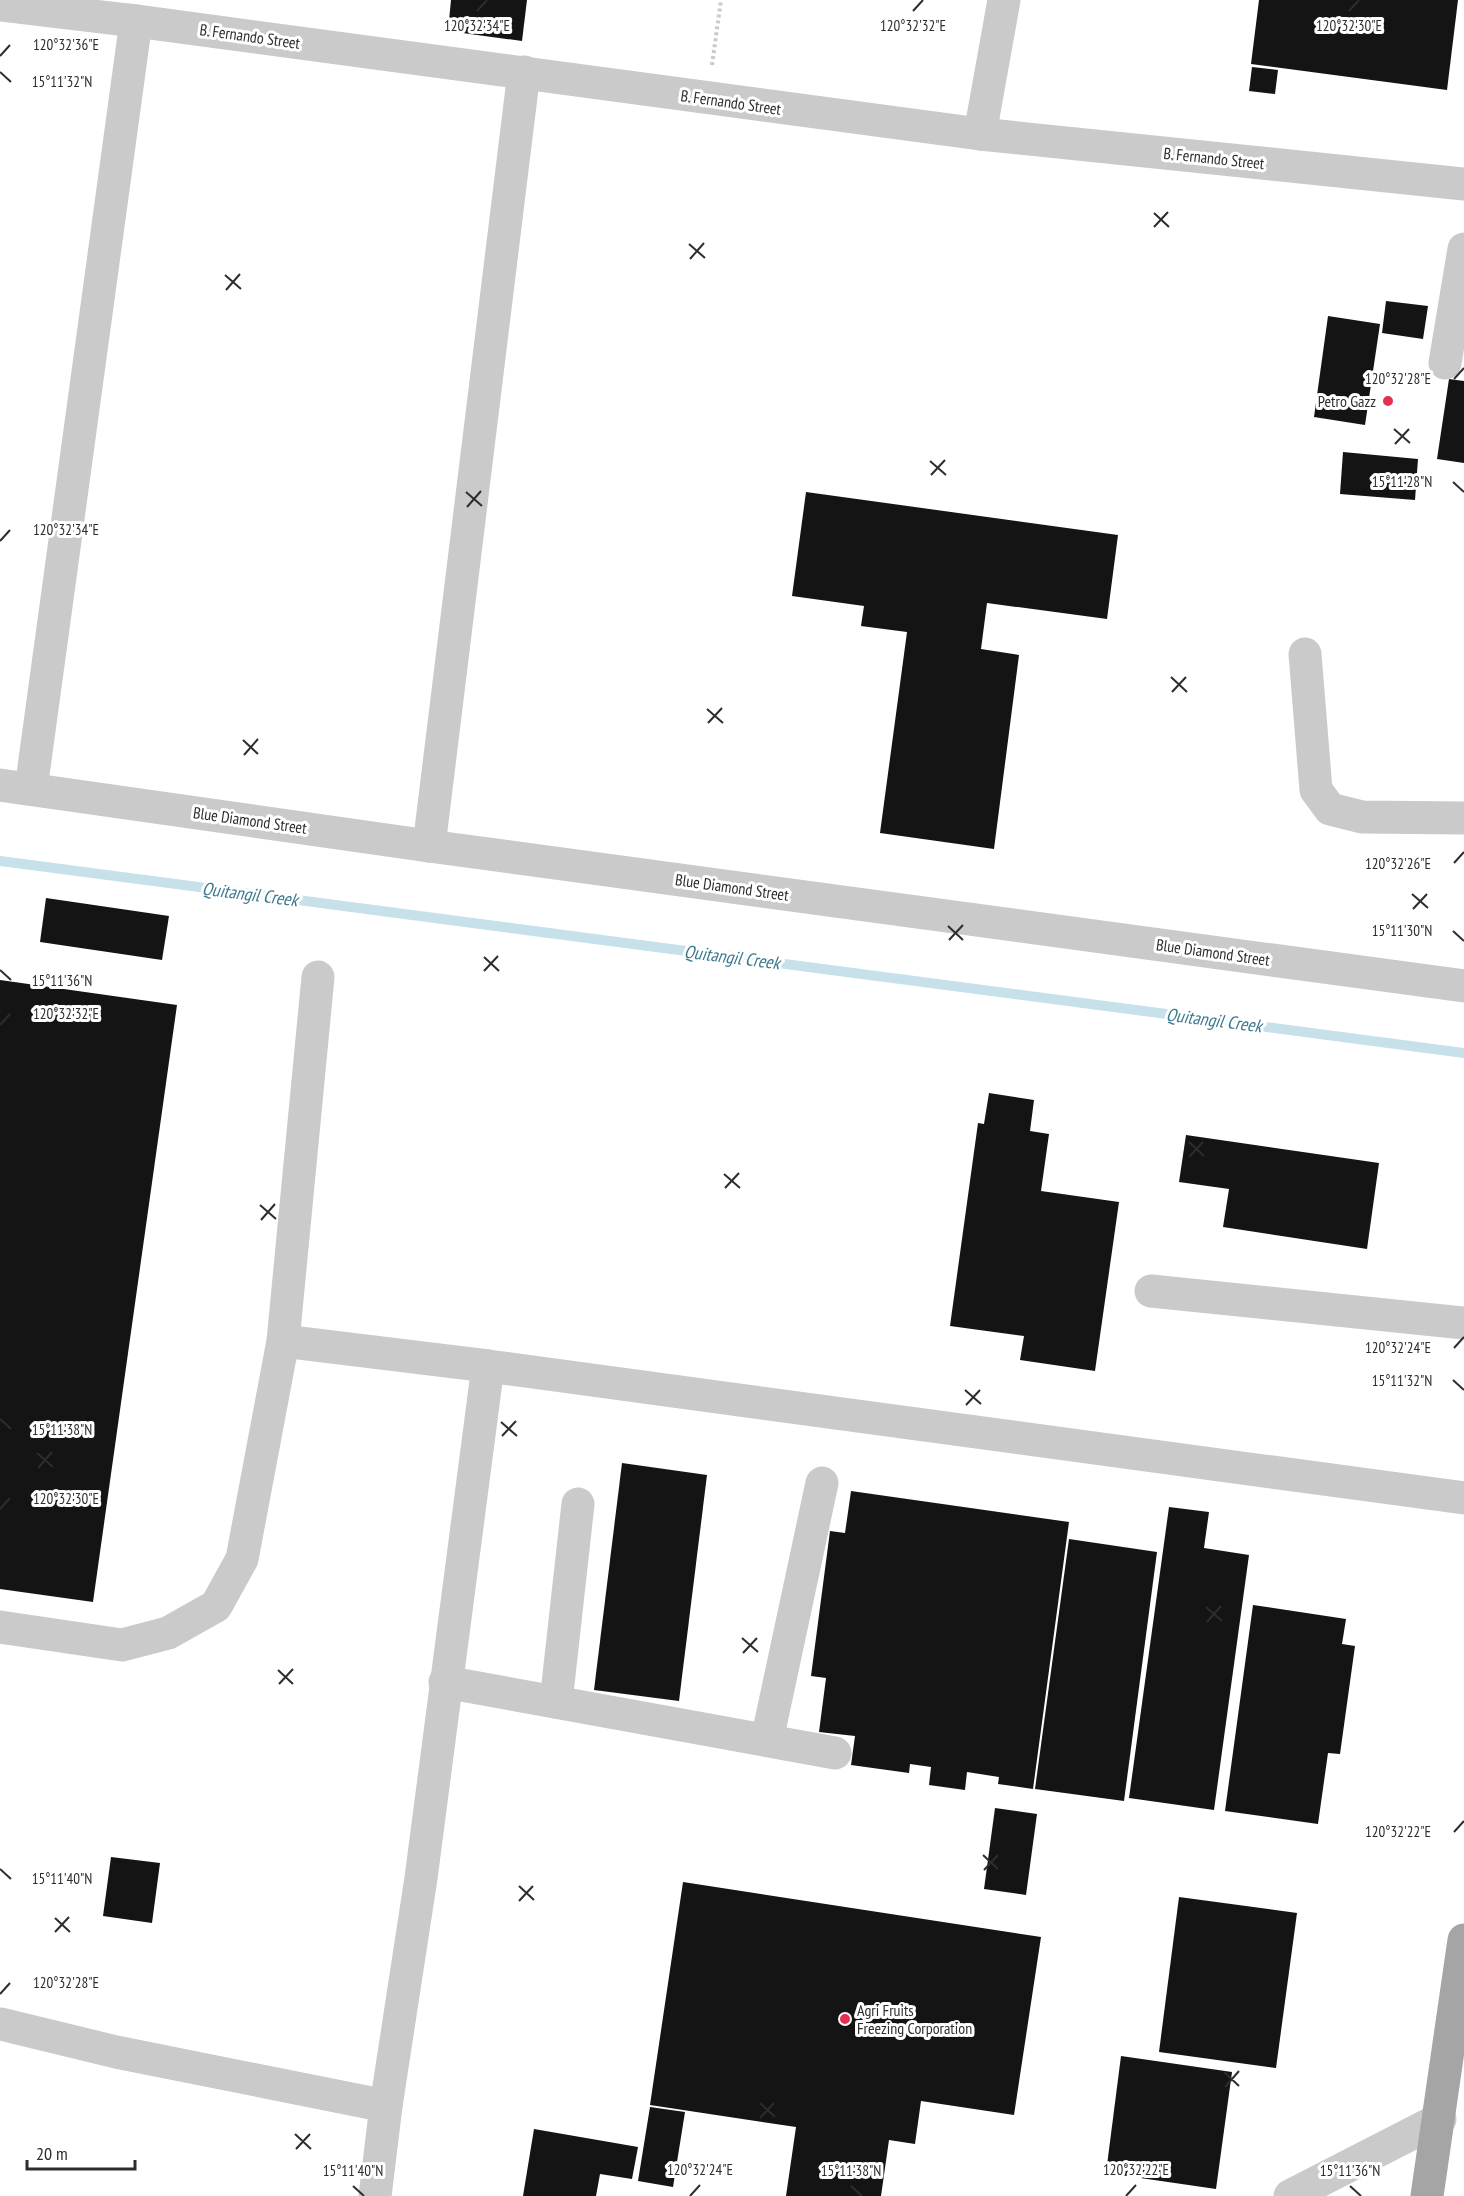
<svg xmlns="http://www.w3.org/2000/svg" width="1464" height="2196" viewBox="0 0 1464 2196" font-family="'PT Sans Narrow',sans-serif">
	<rect width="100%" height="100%" fill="#fff"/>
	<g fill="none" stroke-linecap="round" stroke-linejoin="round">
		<!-- stream -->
		<polyline stroke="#c7e1eb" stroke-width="10" points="0,861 1464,1053"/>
	</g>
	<!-- building -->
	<g fill="#141414">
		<polygon points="451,0 527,0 522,41 448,31"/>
		<polygon points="1259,0 1458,0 1447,90 1251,64"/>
		<polygon points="1252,67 1278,70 1275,94 1249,91"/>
		<polygon points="1386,301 1428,306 1423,339 1382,333"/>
		<polygon points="1328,316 1380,324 1365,425 1314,417"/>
		<polygon points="1449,379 1464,381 1464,463 1437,459"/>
		<polygon points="1343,452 1418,459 1415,500 1340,494"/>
		<polygon points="806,492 1118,535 1107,619 987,603 981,649 1019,655 994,849 880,833 907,632 861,626 864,606 792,596"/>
		<polygon points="46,898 169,916 162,960 40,942"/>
		<polygon points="0,980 177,1005 93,1602 0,1589"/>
		<polygon points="989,1093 1034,1100 1030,1131 1049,1134 1041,1191 1119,1202 1095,1371 1020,1360 1024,1336 950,1326 978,1123 984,1124"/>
		<polygon points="1186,1135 1379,1163 1367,1249 1223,1227 1229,1189 1179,1182"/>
		<polygon points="622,1463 707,1475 679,1701 594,1690"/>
		<polygon points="851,1491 1069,1522 1033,1789 998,1784 999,1777 967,1772 965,1790 929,1785 931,1767 910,1764 909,1773 851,1765 855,1736 819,1732 826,1678 811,1676 830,1531 845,1533"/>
		<polygon points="1169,1507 1209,1512 1204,1548 1249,1555 1214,1810 1129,1798"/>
		<polygon points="1069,1539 1157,1552 1124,1801 1035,1789"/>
		<polygon points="1253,1605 1346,1619 1342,1644 1355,1646 1340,1754 1328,1753 1318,1824 1225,1811"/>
		<polygon points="995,1808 1037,1814 1026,1895 984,1889"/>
		<polygon points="111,1857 160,1863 152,1923 103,1916"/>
		<polygon points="683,1882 1041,1937 1014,2115 921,2101 915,2144 889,2140 881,2196 786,2196 796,2127 650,2105"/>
		<polygon points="1179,1897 1297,1913 1276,2068 1159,2052"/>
		<polygon points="1121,2056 1232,2072 1216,2189 1106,2173"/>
		<polygon points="650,2107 685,2112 673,2187 638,2181"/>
		<polygon points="534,2129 638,2147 632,2179 600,2174 596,2196 523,2196"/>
	</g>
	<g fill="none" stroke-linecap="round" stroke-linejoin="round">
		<!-- path -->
		<polyline stroke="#cacaca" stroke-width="4" stroke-dasharray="3 3" stroke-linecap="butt" points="712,65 721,0"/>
		<!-- minor -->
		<g stroke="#cacaca" stroke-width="33">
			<polyline points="0,5 136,21 980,134 1464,184"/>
			<polyline points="980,134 1004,0"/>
			<polyline points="1445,363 1464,249"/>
			<polyline points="1305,654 1316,790 1330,809 1362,817 1464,818"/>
			<polyline points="0,785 429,846 1464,986"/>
			<polyline points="31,789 136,21"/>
			<polyline points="429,846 524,72"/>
			<polyline points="1151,1291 1464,1323"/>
			<polyline points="283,1341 488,1366"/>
			<polyline points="0,1627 122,1645 168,1633 216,1606 242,1559 283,1341 318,977"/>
			<polyline points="445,1682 835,1753"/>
			<polyline points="556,1702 578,1504"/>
			<polyline points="767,1740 822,1483"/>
			<polyline points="1,2024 116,2052 386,2106"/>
			<polyline points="375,2196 386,2106 421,1878 488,1366 1464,1498"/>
			<polyline points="1290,2196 1440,2119"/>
		</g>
		<!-- major -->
		<polyline stroke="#a5a5a5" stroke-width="33" points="1427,2196 1464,1940"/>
	</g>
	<!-- ticks -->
	<path fill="none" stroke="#2d2d2d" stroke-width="2" d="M 477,11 L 487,0M 913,11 L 923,0M 1349,11 L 1359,0M 0,56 L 10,45M 0,72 L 11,82M 1154,213 L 1169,227M 1154,227 L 1168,212M 689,244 L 705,258M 690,259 L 704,243M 225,275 L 241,289M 226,290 L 240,274M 1454,379 L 1464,368M 1394,429 L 1410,443M 1395,444 L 1409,429M 930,461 L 946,475M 931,475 L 945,460M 1453,482 L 1464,492M 466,492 L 482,506M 467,507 L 481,491M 0,541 L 10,530M 1171,677 L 1187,692M 1172,692 L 1186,677M 707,709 L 723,723M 708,723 L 722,708M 243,740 L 258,754M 244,755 L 258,739M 1454,863 L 1464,852M 1412,894 L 1428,908M 1413,909 L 1427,894M 948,926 L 963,940M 1453,931 L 1464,941M 949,940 L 963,925M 484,957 L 499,971M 0,970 L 11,980M 484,971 L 498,956M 0,1025 L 10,1014M 1189,1142 L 1204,1156M 1189,1157 L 1203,1142M 724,1174 L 740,1188M 725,1188 L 739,1173M 260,1205 L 276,1219M 261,1220 L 275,1204M 1454,1348 L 1464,1337M 1453,1380 L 1464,1390M 965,1390 L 981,1404M 966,1405 L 980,1390M 0,1419 L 11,1429M 501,1422 L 517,1436M 502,1436 L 516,1421M 37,1453 L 53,1467M 38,1468 L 52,1452M 0,1509 L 10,1498M 1206,1607 L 1222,1621M 1207,1622 L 1221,1606M 742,1638 L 758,1652M 743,1653 L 757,1638M 278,1670 L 293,1684M 279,1684 L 293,1669M 1454,1832 L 1464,1821M 983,1855 L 998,1869M 0,1869 L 11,1879M 984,1870 L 998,1855M 519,1886 L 534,1900M 519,1901 L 533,1886M 55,1918 L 70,1932M 55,1932 L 69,1917M 0,1994 L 10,1983M 1224,2072 L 1239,2086M 1225,2087 L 1239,2071M 760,2103 L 775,2117M 760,2118 L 774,2103M 295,2134 L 311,2149M 296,2149 L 310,2134M 353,2186 L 364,2196M 851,2186 L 862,2196M 1350,2186 L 1361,2196M 690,2196 L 700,2185M 1126,2196 L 1136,2185"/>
	<!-- markers -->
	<g fill="#e52f53" stroke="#fff" stroke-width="2">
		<circle cx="1388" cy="401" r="6"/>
		<circle cx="845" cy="2019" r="6"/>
	</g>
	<g text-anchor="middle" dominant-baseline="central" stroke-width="6" stroke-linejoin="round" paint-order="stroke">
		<!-- street labels -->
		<g font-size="16" fill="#2d2d2d" stroke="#fff">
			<text transform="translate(250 36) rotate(8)">B. Fernando Street</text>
			<text transform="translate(731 102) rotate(8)">B. Fernando Street</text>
			<text transform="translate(1214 158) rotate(6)">B. Fernando Street</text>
			<text transform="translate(250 820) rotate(8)">Blue Diamond Street</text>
			<text transform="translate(732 887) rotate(8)">Blue Diamond Street</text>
			<text transform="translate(1213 952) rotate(8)">Blue Diamond Street</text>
		</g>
		<!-- poi labels -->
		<g font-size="16" fill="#2d2d2d" stroke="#fff" text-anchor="end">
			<text x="1376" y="401">Petro Gazz</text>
			<text x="857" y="2010" text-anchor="start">Agri Fruits<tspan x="857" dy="18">Freezing Corporation</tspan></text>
		</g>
		<!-- water labels -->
		<g font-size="18" font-style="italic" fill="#3c798f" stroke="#fff">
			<text transform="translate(250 894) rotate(7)">Quitangil Creek</text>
			<text transform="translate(732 957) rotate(7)">Quitangil Creek</text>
			<text transform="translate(1214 1020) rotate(7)">Quitangil Creek</text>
		</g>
	</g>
	<g font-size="15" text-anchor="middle" fill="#2d2d2d" stroke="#fff" stroke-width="6" stroke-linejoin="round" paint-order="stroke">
		<text x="477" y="31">120°32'34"E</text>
		<text x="913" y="31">120°32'32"E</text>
		<text x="1349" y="31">120°32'30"E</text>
		<text x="66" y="50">120°32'36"E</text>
		<text x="62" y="87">15°11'32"N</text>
		<text x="1398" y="384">120°32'28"E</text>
		<text x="1402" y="487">15°11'28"N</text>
		<text x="66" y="535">120°32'34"E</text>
		<text x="1398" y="869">120°32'26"E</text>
		<text x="1402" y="936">15°11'30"N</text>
		<text x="62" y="986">15°11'36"N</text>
		<text x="66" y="1019">120°32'32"E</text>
		<text x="1398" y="1353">120°32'24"E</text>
		<text x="1402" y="1386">15°11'32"N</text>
		<text x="62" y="1435">15°11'38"N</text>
		<text x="66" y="1504">120°32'30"E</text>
		<text x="1398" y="1837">120°32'22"E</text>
		<text x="62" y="1884">15°11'40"N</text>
		<text x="66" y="1988">120°32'28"E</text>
		<text x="700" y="2175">120°32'24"E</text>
		<text x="1136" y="2175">120°32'22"E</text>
		<text x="353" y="2176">15°11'40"N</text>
		<text x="851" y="2176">15°11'38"N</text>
		<text x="1350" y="2176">15°11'36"N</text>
	</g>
	<!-- scale -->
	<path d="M27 2160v9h108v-9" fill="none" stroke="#2d2d2d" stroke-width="3"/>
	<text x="36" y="2160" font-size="18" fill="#2d2d2d" stroke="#ffffff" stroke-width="4.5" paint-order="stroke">20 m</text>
</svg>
